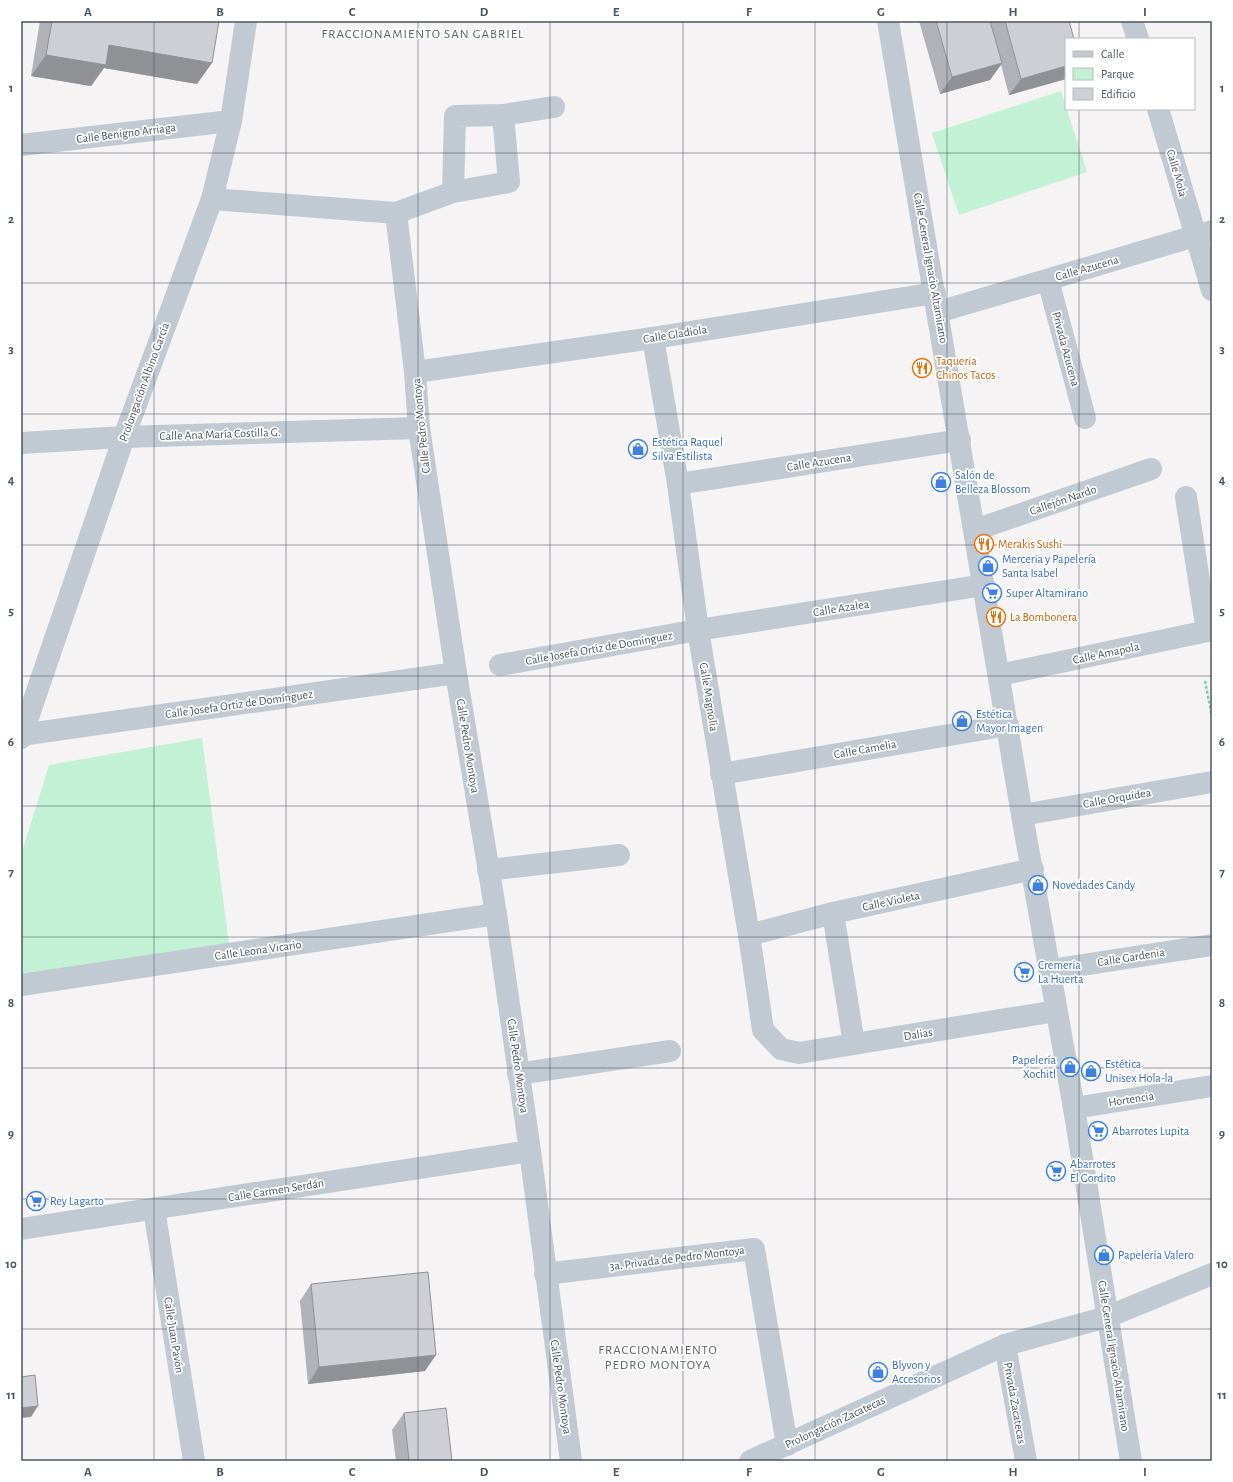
<svg xmlns="http://www.w3.org/2000/svg" width="1233" height="1482" viewBox="0 0 1233 1482" font-family="'Alegreya Sans',sans-serif">
	<rect width="100%" height="100%" fill="#f5f3f3"/>
	<!-- green -->
	<g fill="#c3f1d5">
		<polygon points="1061,91 1087,172 959,215 932,133"/>
		<polygon points="202,738 229,944 21,975 21,855 49,765"/>
	</g>
	<g fill="none" stroke-linecap="round" stroke-linejoin="round">
		<!-- path -->
		<polyline stroke="#7ad0a6" stroke-width="2.5" stroke-dasharray="3 2" stroke-linecap="butt" points="1205,681 1212,717"/>
		<!-- street -->
		<g stroke="#c1cad2" stroke-width="22">
			<polyline points="888,21 1022,815 1074,1108 1131,1461"/>
			<polyline points="1132,21 1138,39"/>
			<polyline points="1158,109 1212,290"/>
			<polyline points="21,145 231,121"/>
			<polyline points="453,192 455,116 503,115 554,107"/>
			<polyline points="212,199 396,213 453,192 509,182 503,115"/>
			<polyline points="396,213 415,372 419,428 456,673 496,914 530,1151 571,1461"/>
			<polyline points="1048,280 1085,418"/>
			<polyline points="938,312 1212,231"/>
			<polyline points="653,338 678,484 698,630 749,935 763,1030 781,1049 799,1053 1056,1011"/>
			<polyline points="415,372 653,338 935,293"/>
			<polyline points="21,443 124,437 419,428"/>
			<polyline points="678,484 960,440"/>
			<polyline points="1186,497 1207,631"/>
			<polyline points="975,530 1151,469"/>
			<polyline points="500,665 698,630 984,585"/>
			<polyline points="999,675 1212,630"/>
			<polyline points="21,735 456,673"/>
			<polyline points="21,738 124,437 212,199 231,121 246,21"/>
			<polyline points="721,774 1008,725"/>
			<polyline points="1022,815 1212,782"/>
			<polyline points="488,870 619,855"/>
			<polyline points="833,913 854,1044"/>
			<polyline points="749,935 833,913 1033,869"/>
			<polyline points="1050,970 1212,945"/>
			<polyline points="21,985 496,914"/>
			<polyline points="518,1074 670,1051"/>
			<polyline points="1074,1108 1212,1086"/>
			<polyline points="154,1209 194,1461"/>
			<polyline points="21,1229 530,1151"/>
			<polyline points="545,1274 754,1249 787,1445"/>
			<polyline points="1005,1345 1026,1461"/>
			<polyline points="750,1461 1005,1345 1107,1317 1212,1274"/>
		</g>
	</g>
	<!-- wall -->
	<g fill="#b0b2b7">
		<polygon points="40,21 219,21 197,84 104,68 91,86 31,76"/>
		<polygon points="919,21 1069,21 1066,39 1066,79 1009,95 1001,65 990,80 940,94"/>
		<polygon points="311,1284 425,1371 308,1384 300,1301"/>
		<polygon points="404,1413 452,1461 396,1461 392,1430"/>
	</g>
	<!-- shaded-wall -->
	<g fill="#909195">
		<polygon points="109,45 212,63 197,84 104,68 91,86 31,76 46,55"/>
		<polygon points="1002,63 990,80 940,94 952,77"/>
		<polygon points="1066,66 1066,79 1009,95 1021,79"/>
		<polygon points="436,1355 425,1371 308,1384 319,1367"/>
		<polygon points="38,1406 31,1417 21,1418 21,1408"/>
	</g>
	<!-- building -->
	<g fill="#cdcfd5" stroke="#909195">
		<polygon points="52,21 219,21 212,63 109,45 106,65 46,55"/>
		<polygon points="936,21 990,21 1002,63 952,77"/>
		<polygon points="1005,21 1069,21 1074,39 1066,39 1066,66 1021,79"/>
		<polygon points="428,1272 436,1355 319,1367 311,1284"/>
		<polygon points="35,1375 38,1406 21,1408 21,1377"/>
		<polygon points="446,1408 452,1461 409,1461 404,1413"/>
	</g>
	<!-- grid -->
	<path fill="none" stroke="#4a5661" stroke-width="1" stroke-opacity="0.55" d="M 154,21 L 154,1461M 286,21 L 286,1461M 418,21 L 418,1461M 550,21 L 550,1461M 683,21 L 683,1461M 815,21 L 815,1461M 947,21 L 947,1461M 1079,21 L 1079,39M 1079,109 L 1079,1461M 21,153 L 1212,153M 21,283 L 1212,283M 21,414 L 1212,414M 21,545 L 1212,545M 21,676 L 1212,676M 21,806 L 1212,806M 21,937 L 1212,937M 21,1068 L 1212,1068M 21,1199 L 1212,1199M 21,1329 L 1212,1329"/>
	<!-- icons -->
	<defs>
		<symbol id="restaurant-ring" viewBox="-11 -11 22 22"><circle r="9.5" fill="#fff" stroke="#e8710a" stroke-width="1.5"/><path d="M-5-6h1v4h1v-4h1v4h1v-4h1v5L-1.5 .5V6h-2V.5L-5-1ZM5-6V6H3V1.5H1.5Q1.5-4 5-6Z" fill="#e8710a"/></symbol>
		<symbol id="shop-ring" viewBox="-11 -11 22 22"><circle r="9.5" fill="#fff" stroke="#3f7fe0" stroke-width="1.5"/><path d="M-5-2.5h2.3a2.7 3.5 0 0 1 5.4 0H5L5.5 6h-11ZM-1.5-2.5h3a1.5 2.3 0 0 0-3 0Z" fill="#3f7fe0"/></symbol>
		<symbol id="supermarket-ring" viewBox="-11 -11 22 22"><circle r="9.5" fill="#fff" stroke="#3f7fe0" stroke-width="1.5"/><path d="M-6-5.5h2.5l.6 2H6L4.5 2H-2.5L-4.4-4H-6ZM-1.5 3.2a1.3 1.3 0 1 0 .1 0ZM3 3.2a1.3 1.3 0 1 0 .1 0Z" fill="#3f7fe0"/></symbol>
	</defs>
	<g fill-rule="evenodd">
		<use href="#restaurant-ring" x="911" y="357" width="22" height="22"/>
		<use href="#shop-ring" x="627" y="438" width="22" height="22"/>
		<use href="#shop-ring" x="930" y="471" width="22" height="22"/>
		<use href="#restaurant-ring" x="973" y="533" width="22" height="22"/>
		<use href="#shop-ring" x="977" y="555" width="22" height="22"/>
		<use href="#supermarket-ring" x="981" y="582" width="22" height="22"/>
		<use href="#restaurant-ring" x="985" y="606" width="22" height="22"/>
		<use href="#shop-ring" x="951" y="710" width="22" height="22"/>
		<use href="#shop-ring" x="1027" y="874" width="22" height="22"/>
		<use href="#supermarket-ring" x="1013" y="961" width="22" height="22"/>
		<use href="#shop-ring" x="1059" y="1056" width="22" height="22"/>
		<use href="#shop-ring" x="1080" y="1060" width="22" height="22"/>
		<use href="#supermarket-ring" x="1087" y="1120" width="22" height="22"/>
		<use href="#supermarket-ring" x="1045" y="1160" width="22" height="22"/>
		<use href="#supermarket-ring" x="25" y="1190" width="22" height="22"/>
		<use href="#shop-ring" x="1093" y="1244" width="22" height="22"/>
		<use href="#shop-ring" x="867" y="1361" width="22" height="22"/>
	</g>
	<g text-anchor="middle" dominant-baseline="central" stroke-width="3.5" stroke-linejoin="round" paint-order="stroke">
		<!-- street labels -->
		<g font-size="12" fill="#4a5661" stroke="#fff">
			<text transform="translate(126 133) rotate(-7)">Calle Benigno Arriaga</text>
			<text transform="translate(1177 173) rotate(74)">Calle Mola</text>
			<text transform="translate(931 268) rotate(80)">Calle General Ignacio Altamirano</text>
			<text transform="translate(1087 268) rotate(-16)">Calle Azucena</text>
			<text transform="translate(675 334) rotate(-9)">Calle Gladiola</text>
			<text transform="translate(1066 349) rotate(75)">Privada Azucena</text>
			<text transform="translate(144 382) rotate(-70)">Prolongación Albino García</text>
			<text transform="translate(421 426) rotate(-96)">Calle Pedro Montoya</text>
			<text transform="translate(220 434) rotate(-2)">Calle Ana María Costilla G.</text>
			<text transform="translate(819 462) rotate(-9)">Calle Azucena</text>
			<text transform="translate(1063 500) rotate(-19)">Callejón Nardo</text>
			<text transform="translate(841 608) rotate(-9)">Calle Azalea</text>
			<text transform="translate(599 648) rotate(-10)">Calle Josefa Ortiz de Domínguez</text>
			<text transform="translate(1106 653) rotate(-12)">Calle Amapola</text>
			<text transform="translate(709 697) rotate(81)">Calle Magnolia</text>
			<text transform="translate(239 704) rotate(-8)">Calle Josefa Ortiz de Domínguez</text>
			<text transform="translate(468 746) rotate(81)">Calle Pedro Montoya</text>
			<text transform="translate(865 749) rotate(-10)">Calle Camelia</text>
			<text transform="translate(1117 798) rotate(-10)">Calle Orquídea</text>
			<text transform="translate(891 901) rotate(-12)">Calle Violeta</text>
			<text transform="translate(258 950) rotate(-8)">Calle Leona Vicario</text>
			<text transform="translate(1131 957) rotate(-9)">Calle Gardenia</text>
			<text transform="translate(918 1034) rotate(-9)">Dalias</text>
			<text transform="translate(518 1066) rotate(82)">Calle Pedro Montoya</text>
			<text transform="translate(1131 1099) rotate(-9)">Hortencia</text>
			<text transform="translate(276 1190) rotate(-9)">Calle Carmen Serdán</text>
			<text transform="translate(677 1258) rotate(-7)">3a. Privada de Pedro Montoya</text>
			<text transform="translate(174 1335) rotate(81)">Calle Juan Pavón</text>
			<text transform="translate(1114 1356) rotate(81)">Calle General Ignacio Altamirano</text>
			<text transform="translate(561 1387) rotate(82)">Calle Pedro Montoya</text>
			<text transform="translate(1015 1403) rotate(80)">Privada Zacatecas</text>
			<text transform="translate(835 1422) rotate(-25)">Prolongación Zacatecas</text>
		</g>
		<!-- food labels -->
		<g font-size="12" fill="#c56008" stroke="#fff" text-anchor="start">
			<text x="936" y="361">Taqueria<tspan x="936" dy="14">Chinos Tacos</tspan></text>
			<text x="998" y="544">Merakis Sushi</text>
			<text x="1010" y="617">La Bombonera</text>
		</g>
		<!-- shop labels -->
		<g font-size="12" fill="#366cbe" stroke="#fff" text-anchor="start">
			<text x="652" y="442">Estética Raquel<tspan x="652" dy="14">Silva Estilista</tspan></text>
			<text x="955" y="475">Salón de<tspan x="955" dy="14">Belleza Blossom</tspan></text>
			<text x="1002" y="559">Merceria y Papelería<tspan x="1002" dy="14">Santa Isabel</tspan></text>
			<text x="1006" y="593">Super Altamirano</text>
			<text x="976" y="714">Estética<tspan x="976" dy="14">Mayor Imagen</tspan></text>
			<text x="1052" y="885">Novedades Candy</text>
			<text x="1038" y="965">Cremeria<tspan x="1038" dy="14">La Huerta</tspan></text>
			<text x="1056" y="1060" text-anchor="end">Papelería<tspan x="1056" dy="14">Xochitl</tspan></text>
			<text x="1105" y="1064">Estética<tspan x="1105" dy="14">Unisex Hola-la</tspan></text>
			<text x="1112" y="1131">Abarrotes Lupita</text>
			<text x="1070" y="1164">Abarrotes<tspan x="1070" dy="14">El Gordito</tspan></text>
			<text x="50" y="1201">Rey Lagarto</text>
			<text x="1118" y="1255">Papelería Valero</text>
			<text x="892" y="1365">Blyvon y<tspan x="892" dy="14">Accesorios</tspan></text>
		</g>
		<!-- neighbourhood labels -->
		<g font-size="13" letter-spacing="1" fill="#5f6368" stroke="#fff">
			<text x="423" y="34">FRACCIONAMIENTO SAN GABRIEL</text>
			<text x="658" y="1350">FRACCIONAMIENTO<tspan x="658" dy="15">PEDRO MONTOYA</tspan></text>
		</g>
	</g>
	<!-- border -->
	<rect width="1233" height="1482" fill="none" stroke="#ffffff" stroke-width="44"/>
	<!-- legend -->
	<rect x="1065" y="38" width="130" height="72" fill="#ffffff" stroke="#b7bbc0"/>
	<rect x="1073" y="51" width="20" height="6" fill="#c1cad2" stroke="#b7bbc0"/>
	<text x="1101" y="58" font-size="12" fill="#4a5661">Calle</text>
	<rect x="1073" y="68" width="20" height="12" fill="#c3f1d5" stroke="#b7bbc0"/>
	<text x="1101" y="78" font-size="12" fill="#4a5661">Parque</text>
	<rect x="1073" y="88" width="20" height="12" fill="#cdcfd5" stroke="#b7bbc0"/>
	<text x="1101" y="98" font-size="12" fill="#4a5661">Edificio</text>
	<rect x="22" y="22" width="1189" height="1438" fill="none" stroke="#4a5661" stroke-width="1.5"/>
	<g font-size="13" text-anchor="middle" font-weight="bold" fill="#4a5661">
		<text x="88" y="16">A</text>
		<text x="220" y="16">B</text>
		<text x="352" y="16">C</text>
		<text x="484" y="16">D</text>
		<text x="616" y="16">E</text>
		<text x="749" y="16">F</text>
		<text x="881" y="16">G</text>
		<text x="1013" y="16">H</text>
		<text x="1145" y="16">I</text>
		<text x="11" y="92">1</text>
		<text x="1222" y="92">1</text>
		<text x="11" y="223">2</text>
		<text x="1222" y="223">2</text>
		<text x="11" y="353">3</text>
		<text x="1222" y="353">3</text>
		<text x="11" y="484">4</text>
		<text x="1222" y="484">4</text>
		<text x="11" y="615">5</text>
		<text x="1222" y="615">5</text>
		<text x="11" y="746">6</text>
		<text x="1222" y="746">6</text>
		<text x="11" y="876">7</text>
		<text x="1222" y="876">7</text>
		<text x="11" y="1007">8</text>
		<text x="1222" y="1007">8</text>
		<text x="11" y="1138">9</text>
		<text x="1222" y="1138">9</text>
		<text x="11" y="1268">10</text>
		<text x="1222" y="1268">10</text>
		<text x="11" y="1399">11</text>
		<text x="1222" y="1399">11</text>
		<text x="88" y="1476">A</text>
		<text x="220" y="1476">B</text>
		<text x="352" y="1476">C</text>
		<text x="484" y="1476">D</text>
		<text x="616" y="1476">E</text>
		<text x="749" y="1476">F</text>
		<text x="881" y="1476">G</text>
		<text x="1013" y="1476">H</text>
		<text x="1145" y="1476">I</text>
	</g>
</svg>
